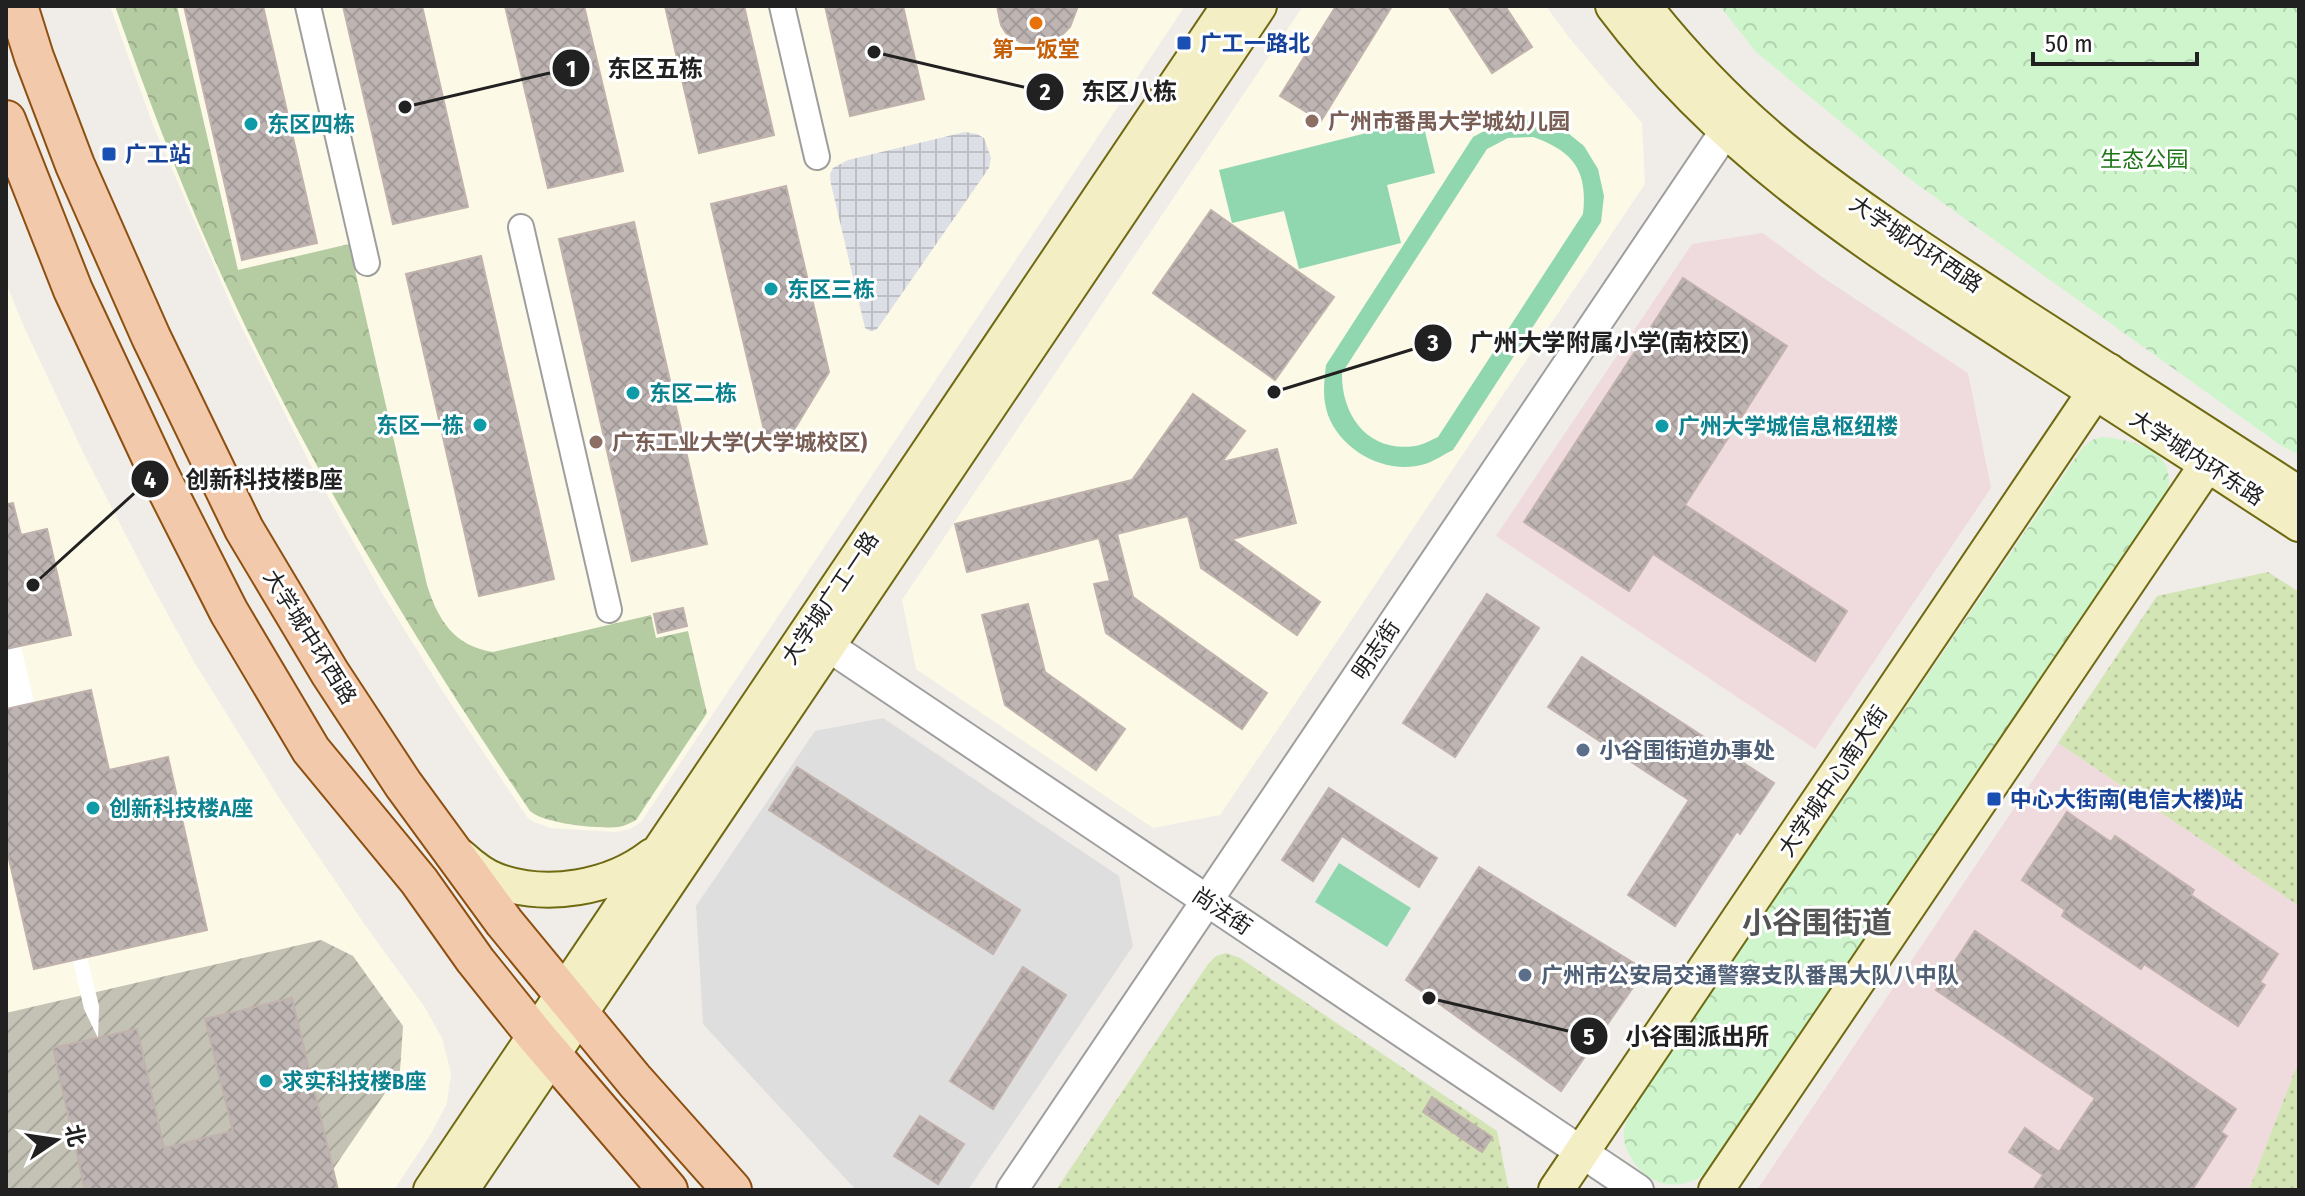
<svg xmlns="http://www.w3.org/2000/svg" width="2305" height="1196" viewBox="0 0 2305 1196" font-family="'Fira Sans Condensed','Noto Sans SC',sans-serif">
	<defs>
		<pattern id="construction-furrows" width="10" height="10" patternUnits="userSpaceOnUse" patternTransform="scale(2)"><rect width="10" height="10" fill="#c4c2b5"/><path d="M-1 1l2-2M0 10L10 0M9 11l2-2" fill="none" stroke="#a8a69b"/></pattern>
		<pattern id="grass-dots" width="8" height="8" patternUnits="userSpaceOnUse" patternTransform="scale(2)"><rect width="8" height="8" fill="#d4e5b5"/><path d="M2 2h.1M6 6h.1" fill="none" stroke="#b6c49b" stroke-width="1.8" stroke-linecap="round"/></pattern>
		<pattern id="forest-crowns" width="20" height="18" patternUnits="userSpaceOnUse" patternTransform="scale(2)"><rect width="20" height="18" fill="#b5cba2"/><path d="M2 6a3 3 0 1 1 6 0M12 15a3 3 0 1 1 6 0" fill="none" stroke="#9bae8b"/></pattern>
		<pattern id="park-crowns" width="20" height="18" patternUnits="userSpaceOnUse" patternTransform="scale(2)"><rect width="20" height="18" fill="#cff5cc"/><path d="M2 6a3 3 0 1 1 6 0M12 15a3 3 0 1 1 6 0" fill="none" stroke="#b1d2af"/></pattern>
		<pattern id="plaza-grid" width="8" height="8" patternUnits="userSpaceOnUse" patternTransform="scale(2)"><rect width="8" height="8" fill="#dddfe6"/><path d="M0 4h8M4 0v8" fill="none" stroke="#bdbfc5"/></pattern>
		<pattern id="building-cross-hatch" width="8" height="8" patternUnits="userSpaceOnUse" patternTransform="scale(2)"><rect width="8" height="8" fill="#beb5b2"/><path d="M0 0l8 8M0 8l8-8" fill="none" stroke="#a39b99"/></pattern>
	</defs>
	<rect width="100%" height="100%" fill="#f0ede9"/>
	<!-- residential -->
	<polygon fill="#dfdede" points="883,718 1119,876 1133,946 968,1190 856,1190 703,1024 696,906 815,731"/>
	<!-- commercial -->
	<g fill="#efdadd">
		<polygon points="1763,233 1822,277 1968,373 1991,488 1815,749 1496,536 1692,244"/>
		<polygon points="2058,743 2299,906 2299,1060 2249,1190 1757,1190"/>
	</g>
	<!-- education -->
	<g fill="#fcf9e6">
		<polygon points="110,6 1185,6 641,822 630,829 616,832 550,828 534,822 527,817 445,695 383,595 311,466 235,314 153,125"/>
		<polygon points="1303,6 1546,6 1570,39 1642,123 1645,184 1220,815 1153,828 916,669 902,600"/>
		<polygon points="6,283 24,327 84,454 150,582 193,660 281,801 365,925 424,1006 442,1038 451,1073 447,1103 431,1134 394,1190 6,1190"/>
	</g>
	<!-- construction -->
	<polygon fill="url(#construction-furrows)" points="321,940 353,956 403,1026 400,1071 319,1190 6,1190 6,1013"/>
	<!-- grass -->
	<g fill="url(#grass-dots)">
		<polygon points="2268,572 2299,592 2299,906 2058,743 2157,596"/>
		<polygon points="1226,953 1240,958 1497,1131 1509,1190 1056,1190 1208,964 1216,956"/>
		<polygon points="2299,1060 2299,1190 2249,1190"/>
	</g>
	<!-- forest -->
	<path fill="url(#forest-crowns)" d="M 115,6 L 177,6 L 238,270 L 349,244 L 427,585 C 438,620 454,646 493,652 L 651,615 L 656,638 L 688,631 L 707,713 L 636,820 C 630,823 625,826 618,827 C 598,829 545,824 530,811 C 410,634 299,450 212,254 C 176,173 145,90 115,6 Z"/>
	<!-- park -->
	<g fill="url(#park-crowns)">
		<polygon points="1720,6 2299,6 2299,455 2280,445 1911,180 1756,52"/>
		<path d="M 2102,437 C 2135,440 2179,451 2167,494 L 1713,1167 C 1685,1194 1648,1190 1629,1154 C 1625,1147 1623,1139 1624,1130 C 1626,1120 1632,1111 1637,1102 L 2083,447 L 2092,440 Z"/>
	</g>
	<!-- pitch -->
	<g fill="#90d7b0" fill-rule="evenodd">
		<polygon points="1422,119 1435,173 1387,185 1401,243 1299,269 1284,211 1232,223 1219,170"/>
		<path d="M 1533,119 L 1563,129 L 1584,146 L 1598,169 L 1604,196 L 1601,222 L 1453,450 C 1444,454 1435,461 1425,464 C 1387,476 1341,451 1328,415 C 1322,398 1324,382 1326,365 L 1473,137 L 1501,122 ZM 1533,137 C 1573,151 1588,170 1583,214 L 1438,437 C 1431,440 1423,445 1415,446 C 1368,453 1341,415 1342,373 L 1487,149 L 1508,138 Z"/>
		<polygon points="1339,863 1411,908 1387,947 1315,902"/>
	</g>
	<!-- plaza -->
	<polygon fill="url(#plaza-grid)" points="965,132 977,134 984,138 991,158 989,168 880,325 876,330 870,331 865,328 831,184 830,174 833,168 848,160"/>
	<!-- pier -->
	<g fill="#fff">
		<polygon points="21,646 34,702 6,709 6,649"/>
		<polygon points="87,957 99,1006 98,1038 84,1009 73,960"/>
	</g>
	<!-- building -->
	<g fill="url(#building-cross-hatch)" stroke="#c1b2ad" stroke-width="2">
		<polygon points="184,6 263,6 317,243 242,260"/>
		<polygon points="343,6 422,6 468,207 393,224"/>
		<polygon points="505,6 584,6 623,171 548,188"/>
		<polygon points="665,6 744,6 774,135 699,153"/>
		<polygon points="825,6 903,6 924,99 850,116"/>
		<polygon points="997,6 1078,6 1070,27 1061,36 1050,43 1035,45 1020,42 1006,33 1001,25"/>
		<polygon points="1336,6 1392,6 1321,121 1280,96"/>
		<polygon points="1448,6 1505,6 1532,47 1492,73"/>
		<polygon points="786,186 829,372 789,438 767,443 711,204"/>
		<polygon points="1211,210 1334,297 1275,380 1153,293"/>
		<polygon points="634,222 707,544 632,561 559,239"/>
		<polygon points="481,256 554,579 479,596 406,274"/>
		<polygon points="1683,278 1787,346 1685,505 1847,611 1815,661 1653,554 1629,591 1524,522"/>
		<polygon points="1193,394 1245,431 1222,462 1277,449 1296,523 1232,539 1320,602 1297,635 1201,568 1188,516 1117,534 1133,597 1267,693 1242,729 1106,633 1094,584 1110,581 1099,538 967,572 955,524 1132,480"/>
		<polygon points="13,503 21,535 47,529 71,635 6,649 6,504"/>
		<polygon points="1487,594 1539,628 1455,757 1403,723"/>
		<polygon points="1028,604 1045,672 1125,729 1096,770 1005,705 982,615"/>
		<polygon points="683,608 687,626 658,633 654,614"/>
		<polygon points="1582,657 1774,783 1740,834 1737,831 1675,926 1628,895 1689,800 1548,707"/>
		<polygon points="91,690 109,770 168,757 207,930 34,969 6,846 6,709"/>
		<polygon points="797,767 1020,910 993,954 769,810"/>
		<polygon points="1329,788 1437,858 1419,887 1342,836 1313,881 1282,860"/>
		<polygon points="2067,812 2111,842 2115,836 2194,890 2191,895 2278,954 2260,982 2265,985 2238,1026 2144,964 2141,969 2062,916 2065,910 2022,880"/>
		<polygon points="1479,867 1645,970 1561,1091 1406,980"/>
		<polygon points="1975,931 2236,1109 2221,1132 2227,1136 2192,1190 2033,1190 2043,1175 2009,1152 2025,1128 2059,1152 2095,1098 1936,990"/>
		<polygon points="1023,967 1066,995 993,1109 950,1081"/>
		<polygon points="292,998 338,1190 85,1190 53,1048 137,1029 164,1148 233,1131 205,1019"/>
		<polygon points="1432,1097 1492,1137 1482,1152 1423,1112"/>
		<polygon points="920,1116 964,1144 938,1184 894,1156"/>
	</g>
	<g fill="none" stroke-linecap="round" stroke-linejoin="round">
		<defs>
			<g id="minor">
				<polyline points="308,6 367,263"/>
				<polyline points="782,6 817,157"/>
				<polyline points="521,227 609,610"/>
			</g>
			<g id="tertiary">
				<polyline points="809,633 1638,1190"/>
				<polyline points="1012,1190 1739,111"/>
			</g>
			<g id="secondary">
				<path d="M 1613,6 C 1722,151 1860,240 2010,337 C 2106,399 2203,461 2299,524"/>
				<path d="M 1644,6 C 1689,63 1741,116 1798,161 C 1868,216 1944,264 2018,313 C 2112,373 2205,434 2299,494"/>
				<path d="M 461,857 C 472,867 483,876 497,881 C 547,899 611,888 652,856"/>
				<polyline points="431,1190 1229,6"/>
				<polyline points="461,1190 1259,6"/>
				<polyline points="1556,1190 2109,371"/>
				<polyline points="1716,1190 2221,444"/>
			</g>
			<g id="primary">
				<polyline points="18,6 34,57 75,165 151,337 244,529 278,586 330,673 403,784 504,922 635,1081 732,1190"/>
				<polyline points="6,120 73,290 159,474 229,612 311,750 419,881 475,960 535,1035 668,1190"/>
			</g>
		</defs>
		<!-- minor casing -->
		<use href="#minor" stroke="#9e9e9e" stroke-width="28"/>
		<!-- tertiary casing -->
		<use href="#tertiary" stroke="#9e9e9e" stroke-width="34"/>
		<!-- secondary casing -->
		<use href="#secondary" stroke="#6f6a11" stroke-width="38"/>
		<!-- primary casing -->
		<use href="#primary" stroke="#8e5010" stroke-width="42"/>
		<!-- minor -->
		<use href="#minor" stroke="#fff" stroke-width="24"/>
		<!-- tertiary -->
		<use href="#tertiary" stroke="#fff" stroke-width="30"/>
		<!-- secondary -->
		<use href="#secondary" stroke="#f4eec4" stroke-width="34"/>
		<!-- primary -->
		<use href="#primary" stroke="#f3c9ac" stroke-width="38"/>
	</g>
	<!-- markers -->
	<circle fill="#e8710a" stroke="#fff" stroke-width="3" cx="1036" cy="23" r="8"/>
	<g fill="#1a4fb4" stroke="#fff" stroke-width="3">
		<rect x="1176" y="35" width="16" height="16" rx="4"/>
		<rect x="101" y="146" width="16" height="16" rx="4"/>
		<rect x="1986" y="791" width="16" height="16" rx="4"/>
	</g>
	<g fill="#8d6e63" stroke="#fff" stroke-width="3">
		<circle cx="1312" cy="121" r="8"/>
		<circle cx="596" cy="442" r="8"/>
	</g>
	<g fill="#0f9aa8" stroke="#fff" stroke-width="3">
		<circle cx="251" cy="124" r="8"/>
		<circle cx="771" cy="289" r="8"/>
		<circle cx="633" cy="393" r="8"/>
		<circle cx="480" cy="425" r="8"/>
		<circle cx="1662" cy="426" r="8"/>
		<circle cx="93" cy="808" r="8"/>
		<circle cx="266" cy="1081" r="8"/>
	</g>
	<g fill="#5c6f8a" stroke="#fff" stroke-width="3">
		<circle cx="1583" cy="750" r="8"/>
		<circle cx="1525" cy="975" r="8"/>
	</g>
	<g text-anchor="middle" dominant-baseline="central" stroke-width="6" stroke-linejoin="round" paint-order="stroke">
		<!-- transit labels -->
		<g font-size="22" font-weight="bold" fill="#164399" stroke="#fff" text-anchor="start">
			<text x="1200" y="43">广工一路北</text>
			<text x="125" y="154">广工站</text>
			<text x="2010" y="799">中心大街南(电信大楼)站</text>
		</g>
		<!-- food labels -->
		<g font-size="22" font-weight="bold" fill="#c56008" stroke="#fff">
			<text x="1036" y="49">第一饭堂</text>
		</g>
		<!-- education labels -->
		<g font-size="22" font-weight="bold" fill="#785e54" stroke="#fff" text-anchor="start">
			<text x="1328" y="121">广州市番禺大学城幼儿园</text>
			<text x="612" y="442">广东工业大学(大学城校区)</text>
		</g>
		<!-- culture labels -->
		<g font-size="22" font-weight="bold" fill="#0d838f" stroke="#fff" text-anchor="start">
			<text x="267" y="124">东区四栋</text>
			<text x="787" y="289">东区三栋</text>
			<text x="649" y="393">东区二栋</text>
			<text x="464" y="425" text-anchor="end">东区一栋</text>
			<text x="1678" y="426">广州大学城信息枢纽楼</text>
			<text x="109" y="808">创新科技楼A座</text>
			<text x="282" y="1081">求实科技楼B座</text>
		</g>
		<!-- park labels -->
		<g font-size="22" fill="#1f7618" stroke="#fff">
			<text x="2144" y="159">生态公园</text>
		</g>
		<!-- street labels -->
		<g font-size="22" fill="#212121" stroke="#fff">
			<text transform="translate(1916 244) rotate(34)">大学城内环西路</text>
			<text transform="translate(2197 458) rotate(33)">大学城内环东路</text>
			<text transform="translate(830 598) rotate(-56)">大学城广工一路</text>
			<text transform="translate(310 637) rotate(58)">大学城中环西路</text>
			<text transform="translate(1376 650) rotate(-56)">明志街</text>
			<text transform="translate(1833 781) rotate(-56)">大学城中心南大街</text>
			<text transform="translate(1222 911) rotate(34)">尚法街</text>
		</g>
		<!-- service labels -->
		<g font-size="22" font-weight="bold" fill="#4e5e75" stroke="#fff" text-anchor="start">
			<text x="1599" y="750">小谷围街道办事处</text>
			<text x="1541" y="975">广州市公安局交通警察支队番禺大队八中队</text>
		</g>
		<!-- district labels -->
		<g font-size="30" font-weight="bold" fill="#545454" stroke="#fff">
			<text x="1817" y="923">小谷围街道</text>
		</g>
	</g>
	<!-- callouts -->
	<path fill="none" stroke="#212121" stroke-width="3" d="M405 107L571 68M874 52L1045 92M1274 392L1433 343M33 585L150 479M1429 998L1589 1036"/>
	<g fill="#212121" stroke="#fff" stroke-width="3">
		<circle cx="405" cy="107" r="8"/>
		<circle cx="874" cy="52" r="8"/>
		<circle cx="1274" cy="392" r="8"/>
		<circle cx="33" cy="585" r="8"/>
		<circle cx="1429" cy="998" r="8"/>
		<circle cx="571" cy="68" r="20"/>
		<circle cx="1045" cy="92" r="20"/>
		<circle cx="1433" cy="343" r="20"/>
		<circle cx="150" cy="479" r="20"/>
		<circle cx="1589" cy="1036" r="20"/>
	</g>
	<g font-size="24" text-anchor="middle" font-weight="bold" fill="#fff">
		<text x="571" y="77">1</text>
		<text x="1045" y="100">2</text>
		<text x="1433" y="351">3</text>
		<text x="150" y="488">4</text>
		<text x="1589" y="1045">5</text>
	</g>
	<g font-size="24" text-anchor="middle" font-weight="bold" fill="#212121" stroke="#fff" stroke-width="6" stroke-linejoin="round" paint-order="stroke">
		<text x="655" y="77">东区五栋</text>
		<text x="1129" y="100">东区八栋</text>
		<text x="1609" y="351">广州大学附属小学(南校区)</text>
		<text x="264" y="488">创新科技楼B座</text>
		<text x="1697" y="1045">小谷围派出所</text>
	</g>
	<!-- border -->
	<rect width="2305" height="1196" fill="none" stroke="#212121" stroke-width="16"/>
	<!-- north arrow -->
	<g transform="translate(56 1140) rotate(77)" stroke="#ffffff" stroke-width="6" paint-order="stroke">
	<path d="M0-6L14 30L0 20L-14 30Z" fill="#212121"/>
	<text y="-12" font-size="22" font-weight="bold" text-anchor="middle" fill="#212121">北</text>
	</g>
	<!-- scale -->
	<path d="M2033 52v12h164v-12" fill="none" stroke="#212121" stroke-width="4"/>
	<text x="2045" y="52" font-size="24" fill="#212121" stroke="#ffffff" stroke-width="6" paint-order="stroke">50 m</text>
</svg>
